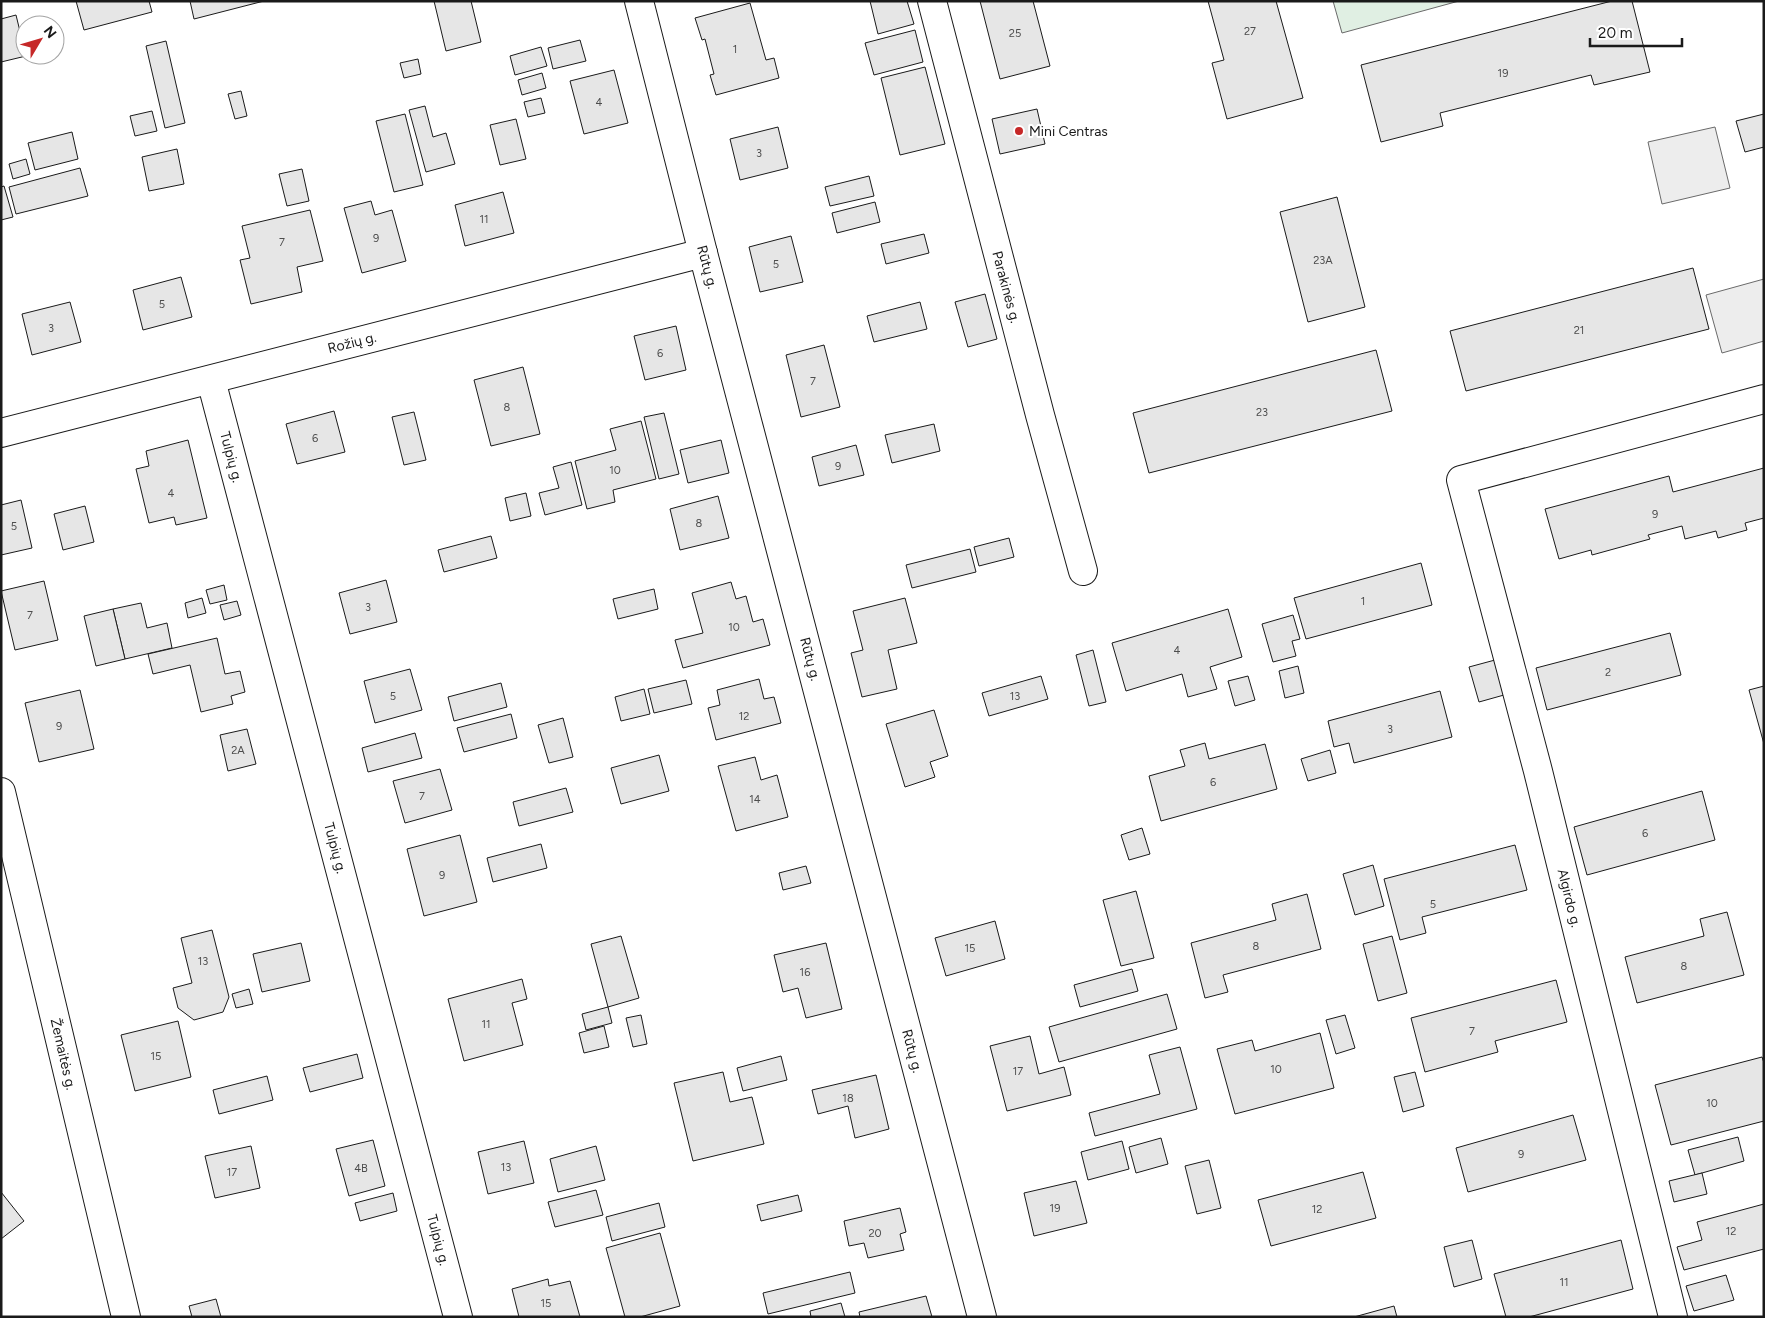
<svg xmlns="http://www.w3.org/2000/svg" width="1765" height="1318" viewBox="0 0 1765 1318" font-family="Figtree,sans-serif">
	<rect width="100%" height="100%" fill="#fff"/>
	<!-- green -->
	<polygon fill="#e0efe3" stroke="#6a6a6a" points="1333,1 1459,1 1342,33"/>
	<!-- parking -->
	<g fill="#ededed" stroke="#6a6a6a">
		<polygon points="1715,127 1730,188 1662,204 1648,142"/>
		<polygon points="1764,279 1764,341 1722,353 1706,295"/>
	</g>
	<!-- building -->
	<g fill="#e6e6e6" stroke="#1a1a1a">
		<polygon points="76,1 149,1 152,12 84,30"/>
		<polygon points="190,1 264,1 194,19"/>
		<polygon points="434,1 471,1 481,42 446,51"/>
		<polygon points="870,1 907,1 914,24 878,34"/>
		<polygon points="980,1 1033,1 1050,66 1000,79"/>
		<polygon points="1208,1 1276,1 1303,98 1227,119 1212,63 1224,60"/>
		<polygon points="1612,1 1632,1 1650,72 1594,85 1591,75 1440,113 1443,126 1381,142 1361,65"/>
		<polygon points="750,3 766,60 774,58 779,78 716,95 710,75 714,74 705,39 702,40 695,18"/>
		<polygon points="16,15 26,56 1,62 1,19"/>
		<polygon points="915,30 923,62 874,75 865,43"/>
		<polygon points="580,40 586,61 553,69 548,48"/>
		<polygon points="166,41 185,123 165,128 146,46"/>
		<polygon points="541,47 547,66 515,75 510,56"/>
		<polygon points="418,59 421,74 404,78 400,63"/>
		<polygon points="925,67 945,144 900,155 881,78"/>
		<polygon points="614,70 628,123 584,134 570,81"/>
		<polygon points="542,73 546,88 522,95 518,80"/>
		<polygon points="241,91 247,116 235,119 228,94"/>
		<polygon points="541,98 545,113 528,117 524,102"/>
		<polygon points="425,106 433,137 446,133 455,164 426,172 409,110"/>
		<polygon points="1037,109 1045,144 1000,154 992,119"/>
		<polygon points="152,111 157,131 135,136 130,116"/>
		<polygon points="405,114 423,185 394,192 376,121"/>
		<polygon points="1764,114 1764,147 1745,152 1736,121"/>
		<polygon points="516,119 526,159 500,165 490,125"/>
		<polygon points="778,127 788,168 740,180 730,139"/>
		<polygon points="72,132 78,159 35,170 28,143"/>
		<polygon points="177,149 184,184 149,191 142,157"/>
		<polygon points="26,159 30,174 13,179 9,164"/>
		<polygon points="80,168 88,196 16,214 9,187"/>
		<polygon points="302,169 309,201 287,206 279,174"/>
		<polygon points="869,176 874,196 830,206 825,187"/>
		<polygon points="4,186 13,217 1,220 1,187"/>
		<polygon points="503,192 514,233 465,246 455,205"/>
		<polygon points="1337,197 1365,307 1308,322 1280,212"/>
		<polygon points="371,201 375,215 392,210 406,261 362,273 344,208"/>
		<polygon points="875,202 880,222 837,233 832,213"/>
		<polygon points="310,210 323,261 297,267 302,292 251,304 240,260 250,258 242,226"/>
		<polygon points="924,234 929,253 886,264 881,244"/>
		<polygon points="791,236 803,282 760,292 749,247"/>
		<polygon points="1693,268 1709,329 1466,391 1450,331"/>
		<polygon points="181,277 192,317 143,330 133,290"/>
		<polygon points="985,294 997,339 968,347 955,302"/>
		<polygon points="70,302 81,342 32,355 22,314"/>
		<polygon points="920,302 927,329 874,342 867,316"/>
		<polygon points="676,326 686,370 645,380 634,336"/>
		<polygon points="824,345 840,407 801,417 786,355"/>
		<polygon points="1376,350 1392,411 1149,473 1133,413"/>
		<polygon points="523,367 540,434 491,446 474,380"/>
		<polygon points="334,411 345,452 297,464 286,424"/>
		<polygon points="414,412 426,460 404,465 392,417"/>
		<polygon points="664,413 679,474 659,479 644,417"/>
		<polygon points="641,421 656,479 613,490 615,502 587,509 575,461 616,450 610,429"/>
		<polygon points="934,424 940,451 892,463 885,435"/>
		<polygon points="188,440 207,518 176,525 174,517 149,523 136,469 149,466 146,451"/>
		<polygon points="721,440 729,473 688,483 680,450"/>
		<polygon points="856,445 864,475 819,486 812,457"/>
		<polygon points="571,462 582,505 545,515 539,493 559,488 553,467"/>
		<polygon points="1764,468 1764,518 1745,523 1747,530 1718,538 1716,531 1685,539 1682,526 1648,535 1650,539 1592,555 1591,550 1559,559 1545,509 1669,476 1673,492"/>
		<polygon points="526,493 531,516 510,521 505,498"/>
		<polygon points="718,496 729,538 680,550 670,509"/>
		<polygon points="21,500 32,548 1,555 1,505"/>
		<polygon points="85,506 94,542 63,550 54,514"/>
		<polygon points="491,536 497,558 444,572 438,550"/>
		<polygon points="1009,538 1014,557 979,566 974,547"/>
		<polygon points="970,549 976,572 912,588 906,565"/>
		<polygon points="1421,563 1432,605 1306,639 1294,598"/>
		<polygon points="386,580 397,622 350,634 339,593"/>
		<polygon points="44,581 58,640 15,650 1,591"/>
		<polygon points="731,582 736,599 746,596 753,622 763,619 770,645 683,668 675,640 703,633 692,593"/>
		<polygon points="224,585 227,600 210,604 206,590"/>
		<polygon points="654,589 658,609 618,619 613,599"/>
		<polygon points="202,598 206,613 188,618 185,603"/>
		<polygon points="905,598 917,643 888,650 897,689 862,697 851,653 863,650 853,611"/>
		<polygon points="237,601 241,615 224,620 220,605"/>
		<polygon points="141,603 147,628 167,623 172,648 125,659 113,609"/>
		<polygon points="113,609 125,659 96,666 84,616"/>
		<polygon points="1228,609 1242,657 1210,667 1217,689 1188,697 1182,674 1126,691 1112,643"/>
		<polygon points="1293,615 1300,639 1292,641 1296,656 1273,662 1262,624"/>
		<polygon points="1670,633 1681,675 1547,710 1536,668"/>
		<polygon points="217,638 225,674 240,671 245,692 231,696 233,704 201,712 190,665 153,674 148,654"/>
		<polygon points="1093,650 1106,702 1089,706 1076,655"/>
		<polygon points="1495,660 1504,695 1479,702 1469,667"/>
		<polygon points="1298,666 1304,693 1285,698 1279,671"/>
		<polygon points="410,669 422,710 375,723 364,681"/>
		<polygon points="1041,676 1048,699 989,716 982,693"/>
		<polygon points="1248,676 1255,700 1235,706 1228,681"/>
		<polygon points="759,679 764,699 774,697 781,723 716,740 708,708 720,705 717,690"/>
		<polygon points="686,680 692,704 654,713 648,689"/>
		<polygon points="501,683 507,707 454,721 448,697"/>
		<polygon points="1764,686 1764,744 1749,690"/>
		<polygon points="644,689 650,714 621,721 615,697"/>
		<polygon points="80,690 94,749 39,762 25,703"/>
		<polygon points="1440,691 1452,737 1354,763 1349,743 1334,747 1328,721"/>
		<polygon points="934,710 948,756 930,762 935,777 905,787 886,724"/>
		<polygon points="511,714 517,738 464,752 457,728"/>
		<polygon points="563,718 573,757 549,763 538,725"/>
		<polygon points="247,729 256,764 228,771 220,735"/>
		<polygon points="415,733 422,758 368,772 362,748"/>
		<polygon points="1205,743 1209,759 1265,744 1277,789 1161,821 1149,776 1185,766 1180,750"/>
		<polygon points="1330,750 1336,773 1308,781 1301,759"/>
		<polygon points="659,755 669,791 621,804 611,768"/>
		<polygon points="755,757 761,780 777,775 788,817 736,831 718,766"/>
		<polygon points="440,769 452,810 405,823 393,781"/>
		<polygon points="566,788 573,812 519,826 513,802"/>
		<polygon points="1702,791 1715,840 1587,875 1574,827"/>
		<polygon points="1142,828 1150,854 1129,860 1121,835"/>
		<polygon points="460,835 477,902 424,916 407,849"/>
		<polygon points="541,844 547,868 493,882 487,858"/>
		<polygon points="1515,845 1527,890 1422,917 1426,933 1400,940 1384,879"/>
		<polygon points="1373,865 1384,906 1355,915 1343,874"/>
		<polygon points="806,866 811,883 783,890 779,873"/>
		<polygon points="1136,891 1154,958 1121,966 1103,900"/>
		<polygon points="1307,894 1321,949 1223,975 1228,992 1205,998 1191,943 1276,920 1272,904"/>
		<polygon points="1727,912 1744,975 1637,1003 1625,957 1704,936 1700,919"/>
		<polygon points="995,921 1005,959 946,976 935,938"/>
		<polygon points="212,930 229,997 223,1012 194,1020 178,1008 173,988 192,983 181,938"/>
		<polygon points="621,936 639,998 608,1007 591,944"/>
		<polygon points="1392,936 1407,993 1378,1001 1363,944"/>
		<polygon points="301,943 310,981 262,992 253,954"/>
		<polygon points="826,943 842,1009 806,1018 798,988 783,992 774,955"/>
		<polygon points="1132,969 1138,991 1080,1007 1074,985"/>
		<polygon points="522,979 527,999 512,1003 523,1045 464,1061 448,999"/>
		<polygon points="1556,980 1567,1022 1495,1041 1498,1052 1425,1072 1411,1018"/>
		<polygon points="249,989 253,1004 236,1008 232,994"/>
		<polygon points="1167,994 1177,1029 1059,1062 1049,1027"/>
		<polygon points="608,1007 612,1023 586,1030 582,1014"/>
		<polygon points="641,1015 647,1044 633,1047 626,1018"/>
		<polygon points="1345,1015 1355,1048 1336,1054 1326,1020"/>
		<polygon points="178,1021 191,1077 135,1091 121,1035"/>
		<polygon points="604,1026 609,1047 584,1053 579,1033"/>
		<polygon points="1320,1033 1334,1088 1235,1114 1217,1049 1252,1040 1255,1051"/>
		<polygon points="1030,1036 1039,1074 1064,1067 1071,1095 1007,1111 990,1046"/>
		<polygon points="1180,1047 1197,1109 1095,1136 1089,1113 1160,1094 1149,1055"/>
		<polygon points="357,1054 363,1078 310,1092 303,1068"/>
		<polygon points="781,1056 787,1080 743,1091 737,1068"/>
		<polygon points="1762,1057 1764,1063 1764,1121 1671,1145 1655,1085"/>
		<polygon points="723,1072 730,1102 752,1097 764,1144 693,1161 674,1083"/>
		<polygon points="1415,1072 1424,1106 1403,1112 1394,1077"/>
		<polygon points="876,1075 889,1129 855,1138 848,1106 818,1114 812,1090"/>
		<polygon points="267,1076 273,1100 219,1114 213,1090"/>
		<polygon points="1573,1115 1586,1160 1468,1192 1456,1148"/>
		<polygon points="1738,1137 1744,1161 1695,1175 1688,1150"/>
		<polygon points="1161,1138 1168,1164 1136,1173 1129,1147"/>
		<polygon points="373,1140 385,1186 349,1196 336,1149"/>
		<polygon points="524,1141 534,1183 488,1194 478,1152"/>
		<polygon points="1122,1141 1129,1169 1088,1180 1081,1152"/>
		<polygon points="251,1146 260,1188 215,1198 205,1156"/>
		<polygon points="596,1146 605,1180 558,1192 550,1159"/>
		<polygon points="1209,1160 1221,1208 1197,1214 1185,1166"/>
		<polygon points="1363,1172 1376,1218 1271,1246 1258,1200"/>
		<polygon points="1702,1173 1707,1194 1674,1202 1669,1181"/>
		<polygon points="1076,1181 1087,1223 1034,1236 1024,1193"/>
		<polygon points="596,1190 603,1215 555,1227 548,1202"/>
		<polygon points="1,1192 24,1221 1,1239"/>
		<polygon points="393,1193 397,1211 360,1221 355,1203"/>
		<polygon points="798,1195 802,1211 761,1221 757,1205"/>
		<polygon points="659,1203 665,1227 612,1241 606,1217"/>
		<polygon points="1764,1204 1764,1249 1684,1270 1677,1247 1702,1240 1697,1222"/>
		<polygon points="900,1208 906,1232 900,1234 904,1250 868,1258 864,1243 849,1246 844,1221"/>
		<polygon points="660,1233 680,1306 640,1317 625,1317 606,1248"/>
		<polygon points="1472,1240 1482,1279 1454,1287 1444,1247"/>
		<polygon points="1621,1240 1633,1289 1529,1317 1506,1317 1494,1274"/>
		<polygon points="850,1272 855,1293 768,1314 763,1293"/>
		<polygon points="1726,1275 1734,1300 1694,1311 1686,1286"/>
		<polygon points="548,1279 549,1286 570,1281 580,1317 519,1317 512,1289"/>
		<polygon points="926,1296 932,1317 860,1317 859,1312"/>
		<polygon points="216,1299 221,1317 192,1317 189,1306"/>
		<polygon points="841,1303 845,1317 811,1317 810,1311"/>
		<polygon points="1394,1306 1397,1317 1354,1317"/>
	</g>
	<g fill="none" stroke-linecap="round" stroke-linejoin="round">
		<defs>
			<g id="street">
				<polyline points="639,1 703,253 982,1317"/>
				<polyline points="932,1 1040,415 1083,571"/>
				<polyline points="211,380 458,1317"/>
				<polyline points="1,433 703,253"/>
				<polyline points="1,792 126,1317"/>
				<polyline points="1673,1317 1538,771 1461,480 1764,399"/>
			</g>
		</defs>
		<!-- street casing -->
		<use href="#street" stroke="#1a1a1a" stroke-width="30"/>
		<!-- street -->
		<use href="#street" stroke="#fff" stroke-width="28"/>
	</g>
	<!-- markers -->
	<circle fill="#c62828" stroke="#fff" stroke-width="2" cx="1019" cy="131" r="5"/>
	<g text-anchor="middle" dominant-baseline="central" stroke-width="4" stroke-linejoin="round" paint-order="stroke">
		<!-- number labels -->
		<g font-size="11" fill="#4d4d4d">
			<text x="1250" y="31">27</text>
			<text x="1015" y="33">25</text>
			<text x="735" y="49">1</text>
			<text x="1503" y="73">19</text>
			<text x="599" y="102">4</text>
			<text x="759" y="153">3</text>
			<text x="484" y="219">11</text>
			<text x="376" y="238">9</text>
			<text x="282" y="242">7</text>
			<text x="1323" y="260">23A</text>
			<text x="776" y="264">5</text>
			<text x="162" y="304">5</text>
			<text x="51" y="328">3</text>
			<text x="1579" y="330">21</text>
			<text x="660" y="353">6</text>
			<text x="813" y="381">7</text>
			<text x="507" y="407">8</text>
			<text x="1262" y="412">23</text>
			<text x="315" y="438">6</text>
			<text x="838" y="466">9</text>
			<text x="615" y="470">10</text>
			<text x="171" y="493">4</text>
			<text x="1655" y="514">9</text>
			<text x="699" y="523">8</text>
			<text x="14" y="526">5</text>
			<text x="1363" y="601">1</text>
			<text x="368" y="607">3</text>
			<text x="30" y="615">7</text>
			<text x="734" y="627">10</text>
			<text x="1177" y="650">4</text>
			<text x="1608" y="672">2</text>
			<text x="393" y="696">5</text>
			<text x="1015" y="696">13</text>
			<text x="744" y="716">12</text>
			<text x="59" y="726">9</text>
			<text x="1390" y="729">3</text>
			<text x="238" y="750">2A</text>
			<text x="1213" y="782">6</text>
			<text x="422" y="796">7</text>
			<text x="755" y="799">14</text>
			<text x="1645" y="833">6</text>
			<text x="442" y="875">9</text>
			<text x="1433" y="904">5</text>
			<text x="1256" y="946">8</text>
			<text x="970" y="948">15</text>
			<text x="203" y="961">13</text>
			<text x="1684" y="966">8</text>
			<text x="805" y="972">16</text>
			<text x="486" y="1024">11</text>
			<text x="1472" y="1031">7</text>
			<text x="156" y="1056">15</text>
			<text x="1276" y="1069">10</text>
			<text x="1018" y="1071">17</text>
			<text x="848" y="1098">18</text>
			<text x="1712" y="1103">10</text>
			<text x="1521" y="1154">9</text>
			<text x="506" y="1167">13</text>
			<text x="361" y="1168">4B</text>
			<text x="232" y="1172">17</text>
			<text x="1055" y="1208">19</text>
			<text x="1317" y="1209">12</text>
			<text x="1731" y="1231">12</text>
			<text x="875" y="1233">20</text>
			<text x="1564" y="1282">11</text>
			<text x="546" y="1303">15</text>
		</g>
		<!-- poi labels -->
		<g font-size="14" fill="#1a1a1a" stroke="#fff" text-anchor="start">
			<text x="1029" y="131">Mini Centras</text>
		</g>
		<!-- street labels -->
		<g font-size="14" fill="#1a1a1a" stroke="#fff">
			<text transform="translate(707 267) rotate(75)">Rūtų g.</text>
			<text transform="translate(1006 287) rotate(75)">Parakinės g.</text>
			<text transform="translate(352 343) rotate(-14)">Rožių g.</text>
			<text transform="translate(231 457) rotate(75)">Tulpių g.</text>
			<text transform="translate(810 659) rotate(75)">Rūtų g.</text>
			<text transform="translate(335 848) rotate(75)">Tulpių g.</text>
			<text transform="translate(1569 898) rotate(76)">Algirdo g.</text>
			<text transform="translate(912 1051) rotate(75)">Rūtų g.</text>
			<text transform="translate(63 1054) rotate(77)">Žemaitės g.</text>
			<text transform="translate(438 1240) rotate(75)">Tulpių g.</text>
		</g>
	</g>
	<!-- border -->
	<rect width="1765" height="1318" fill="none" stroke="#1a1a1a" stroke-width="5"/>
	<!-- north arrow -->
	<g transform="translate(40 40) rotate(52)"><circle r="24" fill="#ffffff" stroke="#a3a3a3"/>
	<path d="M0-4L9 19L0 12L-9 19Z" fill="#c62828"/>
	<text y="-8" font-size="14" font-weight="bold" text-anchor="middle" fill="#1a1a1a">N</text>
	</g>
	<!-- scale -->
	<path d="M1590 38v8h92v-8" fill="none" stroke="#1a1a1a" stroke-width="2.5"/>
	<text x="1598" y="38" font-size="15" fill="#1a1a1a" stroke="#ffffff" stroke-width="4" paint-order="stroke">20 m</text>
</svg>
